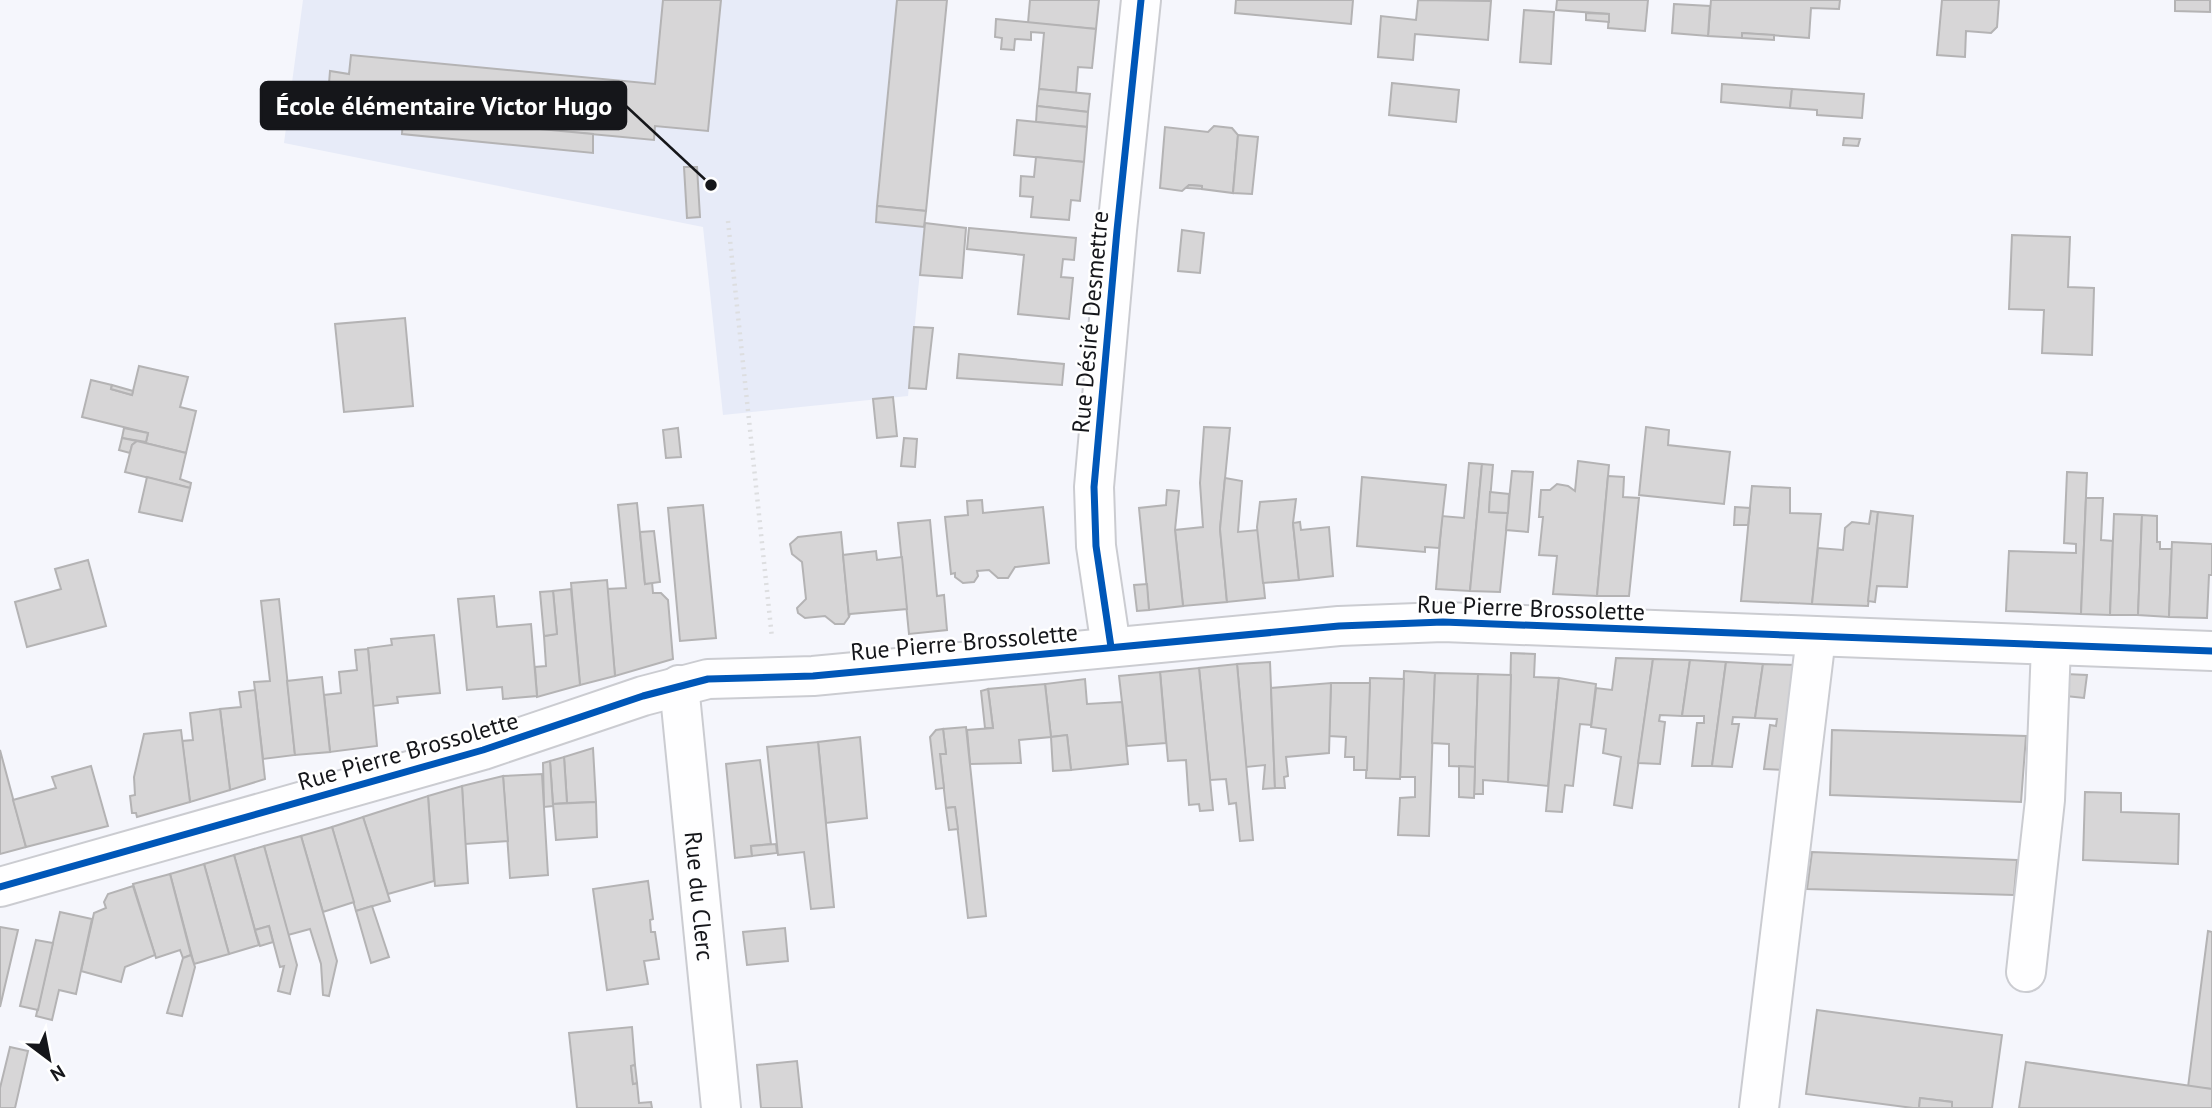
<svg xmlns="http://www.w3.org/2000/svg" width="2212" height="1108" viewBox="0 0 2212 1108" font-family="'PT Sans',sans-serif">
	<rect width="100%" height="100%" fill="#f5f6fc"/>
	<!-- built -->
	<polygon fill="#e7ebf8" points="303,0 946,0 908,396 723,415 703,227 284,143"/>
	<!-- building -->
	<g fill="#d7d6d7" stroke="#b4b3b4" stroke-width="2">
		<polygon points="663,0 721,0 708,131 655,126 654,140 327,109 330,71 349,74 351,55 655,84"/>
		<polygon points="897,0 947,0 926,211 877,206"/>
		<polygon points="1030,0 1099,0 1096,29 1028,23"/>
		<polygon points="1236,0 1353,0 1351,24 1235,13"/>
		<polygon points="1418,0 1491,1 1488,40 1415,34 1413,60 1378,57 1381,16 1416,20"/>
		<polygon points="1557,0 1648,0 1645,31 1608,28 1609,14 1556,10"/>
		<polygon points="1711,0 1840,0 1839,9 1811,8 1809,38 1742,33 1742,38 1708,36"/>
		<polygon points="1942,0 1999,0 1997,27 1991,33 1966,31 1965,57 1937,55"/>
		<polygon points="2175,0 2210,0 2210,12 2175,11"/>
		<polygon points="1674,4 1710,6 1708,36 1672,33"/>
		<polygon points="1524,10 1554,12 1551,64 1520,62"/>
		<polygon points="1586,13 1609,14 1609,22 1586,20"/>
		<polygon points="996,19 1096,29 1092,68 1078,67 1076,93 1039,89 1044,33 1031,32 1031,40 1015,39 1014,50 1001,49 1002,38 995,37"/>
		<polygon points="1742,33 1774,35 1774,40 1742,38"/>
		<polygon points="1392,83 1459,90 1456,122 1389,115"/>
		<polygon points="1722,84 1792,89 1790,108 1721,102"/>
		<polygon points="1039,89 1090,94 1088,112 1037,106"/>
		<polygon points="1792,89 1864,94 1862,118 1817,115 1817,110 1790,108"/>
		<polygon points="1037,106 1088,112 1087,127 1036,122"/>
		<polygon points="403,116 593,134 593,153 402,134"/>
		<polygon points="1017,120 1087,127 1084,162 1014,155"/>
		<polygon points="1214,126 1232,128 1238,135 1233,193 1202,189 1202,186 1189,185 1182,191 1160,188 1165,127 1208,132"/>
		<polygon points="1238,135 1258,137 1252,194 1233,193"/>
		<polygon points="1844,138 1860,139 1858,146 1843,145"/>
		<polygon points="1036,157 1084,162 1080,201 1071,200 1069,220 1031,217 1033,197 1020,196 1021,176 1034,177"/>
		<polygon points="684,167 697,167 700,217 687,218"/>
		<polygon points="1189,185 1202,186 1202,189 1186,188"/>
		<polygon points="877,206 926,211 924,227 876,222"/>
		<polygon points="925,223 966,228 962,278 920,275"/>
		<polygon points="969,228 1076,238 1074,260 1063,259 1061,277 1073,278 1069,319 1018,314 1024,255 967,249"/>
		<polygon points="1182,230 1204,233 1200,273 1178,271"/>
		<polygon points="2012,235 2070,237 2068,287 2094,288 2092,355 2042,353 2044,310 2009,309"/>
		<polygon points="405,318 413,406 344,412 335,324"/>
		<polygon points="914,327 933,328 926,389 909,388"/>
		<polygon points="959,354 1064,364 1062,385 957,378"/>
		<polygon points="139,366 188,377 180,407 196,411 186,453 137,441 146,442 148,433 82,417 91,380 112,385 111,389 132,395"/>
		<polygon points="112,385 133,391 132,395 111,389"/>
		<polygon points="893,397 897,436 877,438 873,399"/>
		<polygon points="1204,427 1230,428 1220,529 1227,602 1183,606 1175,530 1203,527 1200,483"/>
		<polygon points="1646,427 1669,430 1668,445 1730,452 1724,504 1639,495"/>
		<polygon points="124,428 148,433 146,442 122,438"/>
		<polygon points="678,428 681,457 666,458 663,430"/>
		<polygon points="122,438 137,441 132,445 130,453 119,450"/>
		<polygon points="904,438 917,439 915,467 901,466"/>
		<polygon points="137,441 186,453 180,479 191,483 190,488 125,472 132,445"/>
		<polygon points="1578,461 1609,465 1597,596 1553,594 1557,556 1539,555 1543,517 1539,517 1541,490 1550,490 1557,484 1568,486 1575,491"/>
		<polygon points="1469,463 1482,464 1470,591 1436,589 1442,516 1464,518"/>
		<polygon points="1482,464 1493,465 1489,512 1508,513 1500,592 1470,591"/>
		<polygon points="1512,471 1533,472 1528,532 1506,530"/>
		<polygon points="2067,472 2087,473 2081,614 2006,611 2009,551 2076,553 2076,544 2064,543"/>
		<polygon points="1608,476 1624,477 1623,497 1639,498 1629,596 1597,596"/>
		<polygon points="147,477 190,488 182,521 139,512"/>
		<polygon points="1362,477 1446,485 1439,548 1425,547 1425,552 1357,546"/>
		<polygon points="1225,478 1242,481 1238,532 1258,530 1265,598 1227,602 1220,529"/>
		<polygon points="1752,486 1790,488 1790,513 1821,514 1812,604 1741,601"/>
		<polygon points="1167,490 1179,491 1175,530 1183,606 1149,610 1139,508 1166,505"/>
		<polygon points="1490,492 1509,494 1508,513 1489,512"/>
		<polygon points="2086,498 2103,498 2101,540 2113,541 2110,615 2081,614"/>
		<polygon points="1296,499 1293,523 1299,580 1263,583 1257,527 1260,502"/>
		<polygon points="982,500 983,513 1043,507 1049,563 1015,567 1008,578 998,578 989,570 977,571 978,576 974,582 963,583 955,577 955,573 951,574 945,517 968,515 967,501"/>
		<polygon points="637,503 645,584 652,582 653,593 661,593 668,600 673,659 615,676 607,589 626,588 618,505"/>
		<polygon points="703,505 716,638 680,641 668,508"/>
		<polygon points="1735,507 1750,508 1748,525 1734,525"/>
		<polygon points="1871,511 1878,512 1868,606 1812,604 1818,548 1843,550 1845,528 1852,522 1869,524"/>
		<polygon points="1878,512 1913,516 1907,587 1877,586 1875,602 1868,601"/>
		<polygon points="2114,514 2142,515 2138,615 2110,615"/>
		<polygon points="2142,515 2157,516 2157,542 2160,542 2160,549 2172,549 2169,617 2138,615"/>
		<polygon points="930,520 937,596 944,595 947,630 909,634 898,523"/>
		<polygon points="1300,522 1301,530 1329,527 1333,576 1299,580 1293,523"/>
		<polygon points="654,531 660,582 645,584 640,532"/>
		<polygon points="841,532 849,617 844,624 835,624 825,616 805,618 798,613 797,608 806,599 802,562 792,554 790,544 798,537"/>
		<polygon points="2172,542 2212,544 2212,575 2209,575 2207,618 2169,617"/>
		<polygon points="876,551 877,560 902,557 907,609 850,614 849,617 843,555"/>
		<polygon points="88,560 106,626 27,647 15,602 61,589 55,569"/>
		<polygon points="607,580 615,676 580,685 571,583"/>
		<polygon points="1147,584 1149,610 1137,611 1134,585"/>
		<polygon points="571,589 580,685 537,697 535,667 546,666 544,636 557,634 553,591"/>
		<polygon points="553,591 557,634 544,636 540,592"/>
		<polygon points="494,596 497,627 531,624 537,696 503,699 502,687 467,690 458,599"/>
		<polygon points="279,599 295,755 263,759 254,682 270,681 261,601"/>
		<polygon points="434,635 440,693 397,697 398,703 373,706 368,648 392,645 391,639"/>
		<polygon points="368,649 377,746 330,752 324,695 341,693 339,672 357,670 355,650"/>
		<polygon points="1511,653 1535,654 1534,677 1559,678 1548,786 1508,782"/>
		<polygon points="1616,658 1653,659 1632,808 1614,805 1621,757 1603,753 1606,729 1591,727 1596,688 1612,690"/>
		<polygon points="1653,659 1690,660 1682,716 1660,715 1659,721 1665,722 1660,764 1638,763"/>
		<polygon points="1690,660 1726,662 1712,766 1692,766 1697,723 1704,723 1704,716 1682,716"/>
		<polygon points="1270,662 1275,788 1263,789 1265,765 1246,767 1237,664"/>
		<polygon points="1726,662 1763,664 1755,718 1733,717 1732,724 1739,724 1732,767 1712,766"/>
		<polygon points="1237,664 1253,840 1240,841 1236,803 1229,804 1226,779 1210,780 1199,668"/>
		<polygon points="1763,664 1797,665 1784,770 1764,769 1770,725 1776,726 1777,719 1755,718"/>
		<polygon points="1199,668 1213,810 1200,811 1199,804 1189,805 1186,760 1168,761 1160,672"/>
		<polygon points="1404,671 1435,673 1429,836 1398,835 1400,798 1415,797 1415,777 1400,777"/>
		<polygon points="1160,672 1166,743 1127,746 1119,676"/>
		<polygon points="1435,673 1478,674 1475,767 1449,766 1449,744 1432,743"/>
		<polygon points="1478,674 1511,675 1508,782 1483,780 1483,794 1474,794"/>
		<polygon points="2065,674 2087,675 2084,698 2066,696"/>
		<polygon points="322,677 330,752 295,755 287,681"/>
		<polygon points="1370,678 1404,679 1400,779 1366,778"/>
		<polygon points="1559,678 1596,684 1591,725 1580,724 1573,786 1565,785 1562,812 1546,811"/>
		<polygon points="1085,679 1087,704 1122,702 1128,764 1071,770 1067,735 1051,737 1045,684"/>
		<polygon points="1331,683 1370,683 1367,770 1354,770 1354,757 1345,757 1346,737 1329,736"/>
		<polygon points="1331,683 1329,753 1286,757 1288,776 1284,777 1285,788 1275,788 1271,688"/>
		<polygon points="1045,684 1051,737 1019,740 1021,763 970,764 967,730 993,728 988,689"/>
		<polygon points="988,689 993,728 985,728 981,691"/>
		<polygon points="255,690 265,779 230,790 220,709 241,707 239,692"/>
		<polygon points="220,709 230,790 190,802 182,741 193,740 190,713"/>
		<polygon points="966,727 986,916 968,918 955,807 946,808 940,754 946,754 943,729"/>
		<polygon points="943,729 946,754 940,754 944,788 936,789 930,737 936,730"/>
		<polygon points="181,730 190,802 137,817 136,813 132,813 130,796 135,795 134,777 144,734"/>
		<polygon points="1832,730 2026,736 2021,802 1830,795"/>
		<polygon points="1067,735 1071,770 1053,771 1051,737"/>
		<polygon points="860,737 867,818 826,823 818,742"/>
		<polygon points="818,742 834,907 811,909 804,852 778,855 767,747"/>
		<polygon points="593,748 596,802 567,803 564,757"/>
		<polygon points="0,750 26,847 0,854"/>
		<polygon points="564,757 567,803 553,804 550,761"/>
		<polygon points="760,760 771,844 751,846 752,856 735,858 726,764"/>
		<polygon points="550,761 553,806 544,807 543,763"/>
		<polygon points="91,766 108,826 26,847 13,800 56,788 52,777"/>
		<polygon points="1459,766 1475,767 1474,798 1459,797"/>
		<polygon points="542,774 548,875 510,878 503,776"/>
		<polygon points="503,776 508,841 465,844 462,786"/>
		<polygon points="462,786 468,883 435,886 428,796"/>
		<polygon points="2085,792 2121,793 2121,812 2179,814 2178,864 2083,860"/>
		<polygon points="428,796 434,881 388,894 363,817"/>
		<polygon points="596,802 597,837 556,840 553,804"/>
		<polygon points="955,807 958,829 949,830 946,808"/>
		<polygon points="363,817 390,901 356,911 332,827"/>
		<polygon points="332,827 354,902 323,912 301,836"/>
		<polygon points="301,836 337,961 329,996 323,995 321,964 310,929 288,935 264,846"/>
		<polygon points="776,844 777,853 752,856 751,846"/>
		<polygon points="264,846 297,965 290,994 278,991 284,966 280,967 269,926 255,930 234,855"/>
		<polygon points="1812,852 2017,860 2014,895 1807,889"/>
		<polygon points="234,855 259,945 229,954 204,864"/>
		<polygon points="204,864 229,954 194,964 170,874"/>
		<polygon points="170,874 191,955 183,958 180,950 156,958 133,884"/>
		<polygon points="648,881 653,919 650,920 651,932 655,932 659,959 644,961 648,984 607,990 593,889"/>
		<polygon points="133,886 155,955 125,967 121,982 81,971 94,913 106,908 104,902 108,894"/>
		<polygon points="372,906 389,957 371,963 356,911"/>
		<polygon points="60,912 92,919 76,994 59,990 52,1020 36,1016"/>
		<polygon points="269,926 273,942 260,946 255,930"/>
		<polygon points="0,927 18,930 0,1007"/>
		<polygon points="785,928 788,961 747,965 743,932"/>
		<polygon points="2208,931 2212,932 2212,1089 2188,1087"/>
		<polygon points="36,940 53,943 38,1010 20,1006"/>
		<polygon points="191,955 195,967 182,1016 167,1013 183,958"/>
		<polygon points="1817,1010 2002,1035 1992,1108 1952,1108 1952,1102 1920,1098 1919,1108 1913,1108 1806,1094"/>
		<polygon points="632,1027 635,1065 631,1066 633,1084 637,1083 639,1103 651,1102 652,1108 577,1108 569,1033"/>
		<polygon points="10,1047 28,1051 15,1108 0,1108 0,1088"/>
		<polygon points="797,1061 802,1108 761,1108 757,1065"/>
		<polygon points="2026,1062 2212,1089 2212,1108 2019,1108"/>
		<polygon points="635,1065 637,1083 633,1084 631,1066"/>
		<polygon points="1920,1098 1952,1102 1952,1108 1919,1108"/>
	</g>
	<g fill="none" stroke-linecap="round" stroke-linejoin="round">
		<defs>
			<g id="minor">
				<polyline points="1111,647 1096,546 1094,487 1117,230 1141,0"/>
				<path id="s1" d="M 679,685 L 721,1108"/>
				<polyline points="0,887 483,750 643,696 708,679 813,676 1339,626 1443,622 2212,651"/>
				<polyline points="2026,972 2045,800 2051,646"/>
				<polyline points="1759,1108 1816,637"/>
			</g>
		</defs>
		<!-- minor casing -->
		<use href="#minor" stroke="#cbccd1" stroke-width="42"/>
		<!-- path -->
		<polyline stroke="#dddee0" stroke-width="4.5" stroke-dasharray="2 5" stroke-linecap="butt" points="728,221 772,638"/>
		<!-- minor -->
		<use href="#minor" stroke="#fefeff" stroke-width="38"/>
		<defs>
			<g id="cycleway">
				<polyline points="1111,647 1096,546 1094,487 1117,230 1141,0"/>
				<polyline points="0,887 483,750 643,696 708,679 813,676 1339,626 1443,622 2212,651"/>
			</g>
		</defs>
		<!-- cycleway casing -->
		<use href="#cycleway" stroke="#fff" stroke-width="11"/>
		<!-- cycleway -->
		<use href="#cycleway" stroke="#0057b8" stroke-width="7"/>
	</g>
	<g text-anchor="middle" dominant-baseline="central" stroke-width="5" stroke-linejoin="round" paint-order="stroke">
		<!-- street labels -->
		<g font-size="24" fill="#15161a" stroke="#fff">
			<text transform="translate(1090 322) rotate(-85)">Rue Désiré Desmettre</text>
			<text transform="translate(1531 608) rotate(2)">Rue Pierre Brossolette</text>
			<text transform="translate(964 642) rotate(-5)">Rue Pierre Brossolette</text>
			<text transform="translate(408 751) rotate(-16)">Rue Pierre Brossolette</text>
			<text stroke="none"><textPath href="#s1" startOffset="212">Rue du Clerc</textPath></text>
		</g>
	</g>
	<!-- callouts -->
	<path fill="none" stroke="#15161a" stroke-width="2.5" d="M711 185L626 106"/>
	<circle fill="#15161a" stroke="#fff" stroke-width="2.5" cx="711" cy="185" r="7"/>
	<rect fill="#15161a" stroke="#15161a" stroke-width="2.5" x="261" y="82" width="365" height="47" rx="7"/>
	<g font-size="26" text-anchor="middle" font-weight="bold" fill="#fff">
		<text x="444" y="115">École élémentaire Victor Hugo</text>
	</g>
	<!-- north arrow -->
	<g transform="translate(49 1059) rotate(148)" stroke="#ffffff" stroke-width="5" paint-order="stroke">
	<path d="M0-5L12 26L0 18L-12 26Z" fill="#15161a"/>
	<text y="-10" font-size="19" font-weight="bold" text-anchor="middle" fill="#15161a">N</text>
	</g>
</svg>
